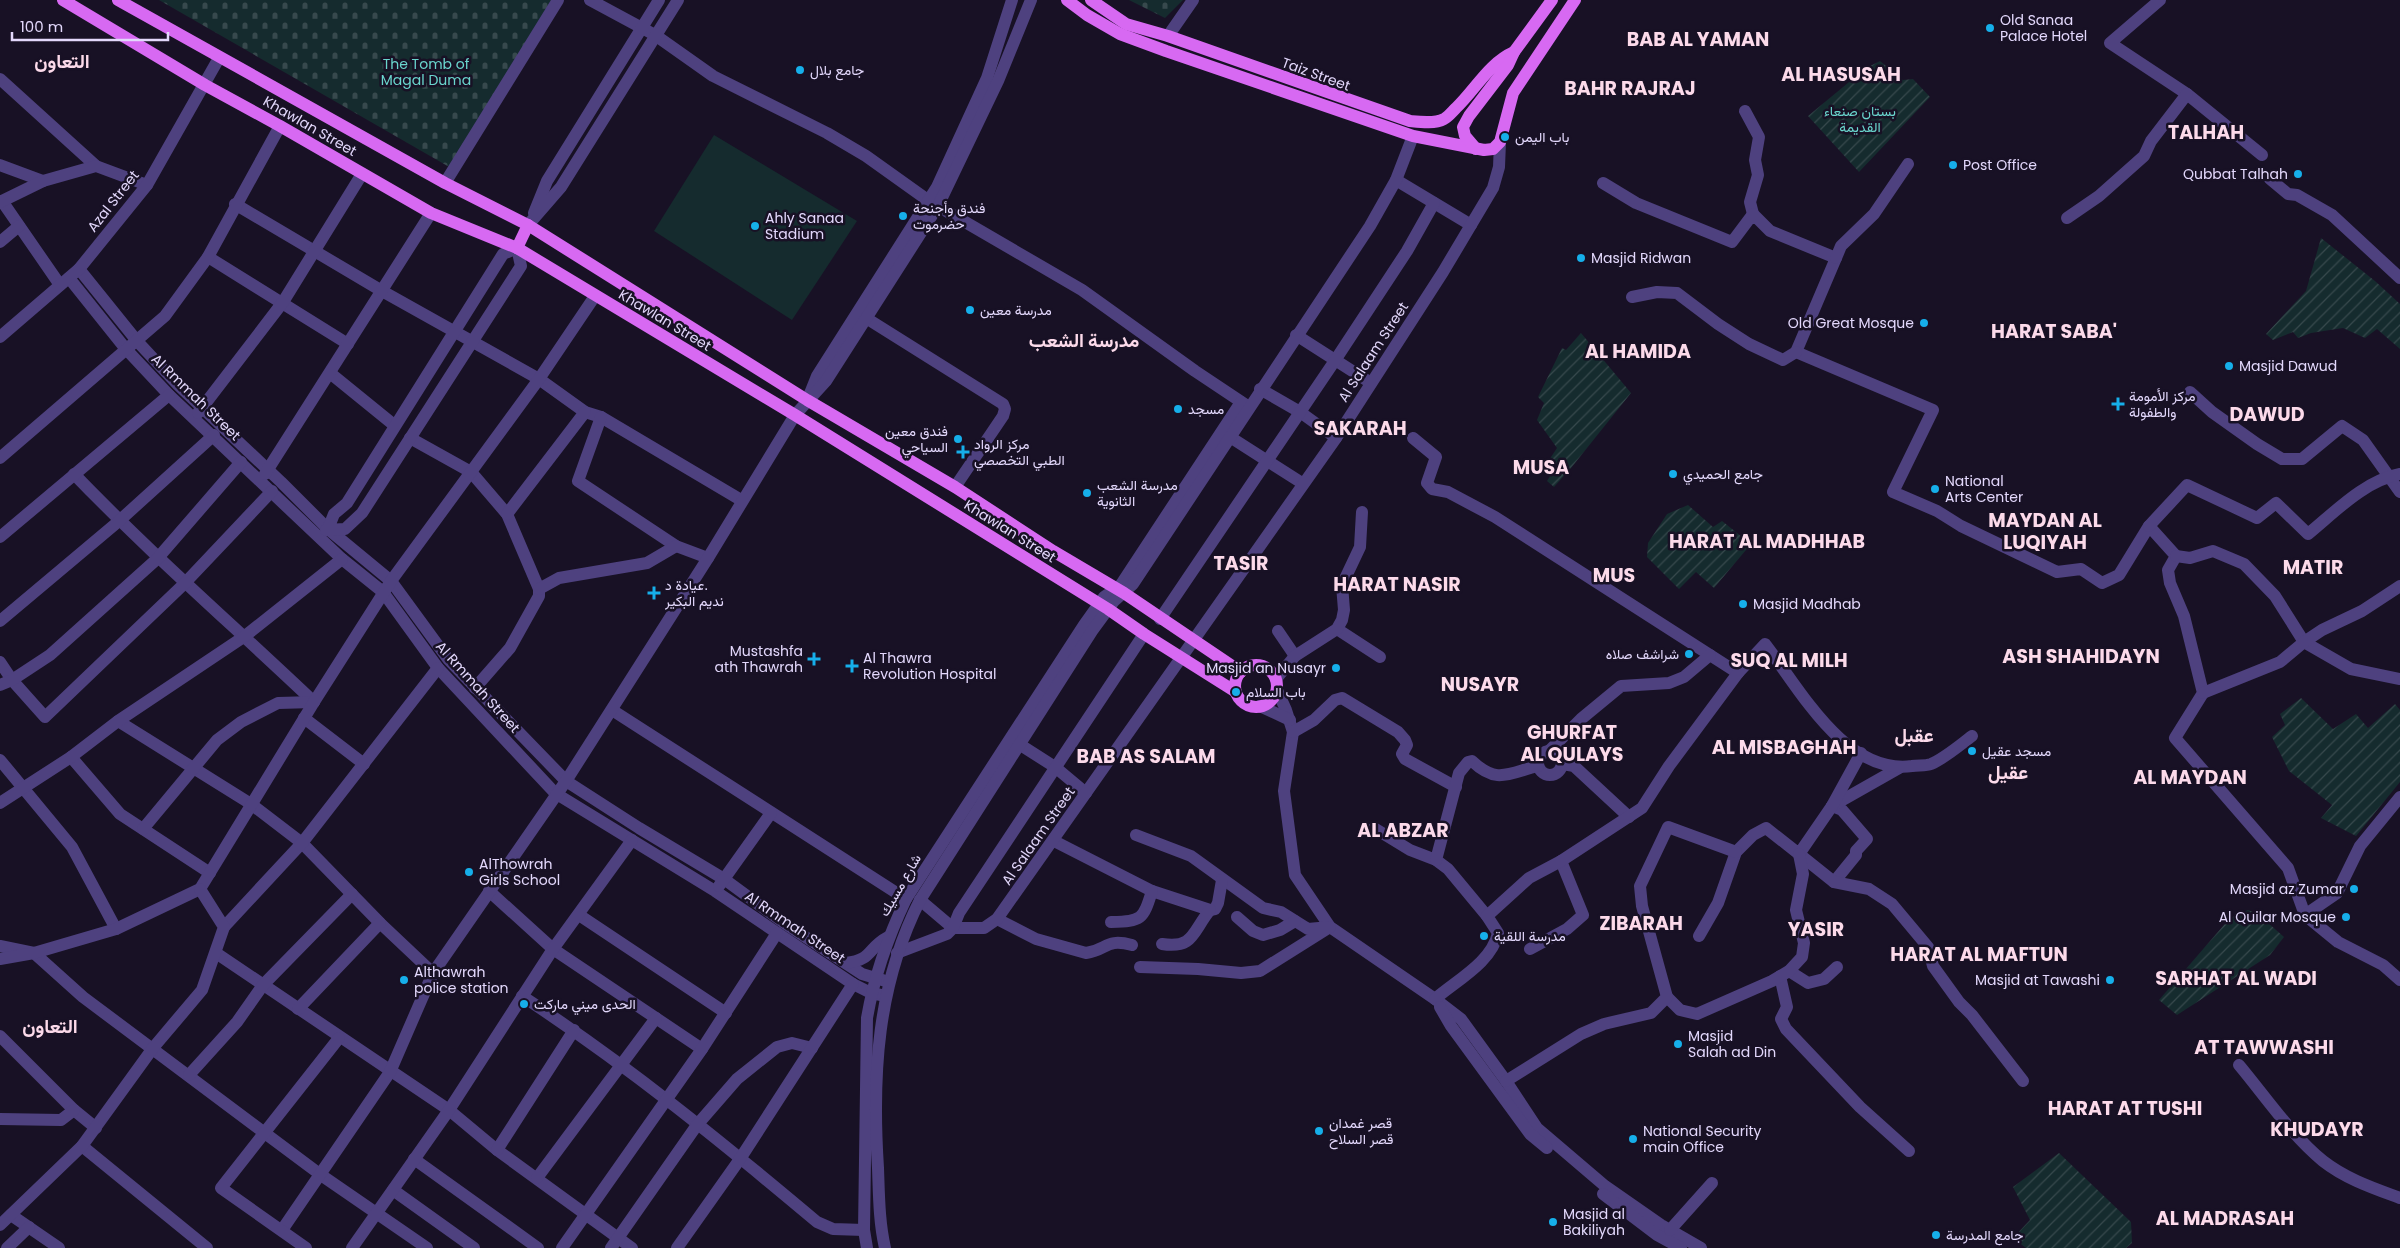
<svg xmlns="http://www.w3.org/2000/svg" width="2400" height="1248" viewBox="0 0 2400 1248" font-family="Poppins,Vazirmatn,sans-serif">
	<defs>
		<pattern id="cemetery-stones" width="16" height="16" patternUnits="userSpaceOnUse" patternTransform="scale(1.25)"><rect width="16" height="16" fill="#152b2e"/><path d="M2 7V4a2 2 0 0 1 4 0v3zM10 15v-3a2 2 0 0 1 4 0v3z" fill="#37494d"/></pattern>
		<pattern id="garden-furrows" width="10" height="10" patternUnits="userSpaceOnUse" patternTransform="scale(1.25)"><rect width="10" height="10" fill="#152b2e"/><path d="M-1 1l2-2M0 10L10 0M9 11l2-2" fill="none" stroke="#37494d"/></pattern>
	</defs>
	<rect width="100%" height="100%" fill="#181125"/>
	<!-- cemetery -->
	<g fill="url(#cemetery-stones)">
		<polygon points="159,0 555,0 451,168"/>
		<polygon points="1129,0 1183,0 1165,18"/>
	</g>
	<!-- garden -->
	<g fill="url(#garden-furrows)">
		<polygon points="1880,61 1903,80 1913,79 1930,97 1859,172 1808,116 1866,68"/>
		<polygon points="2321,238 2375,281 2400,304 2400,349 2377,329 2365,338 2343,328 2311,333 2298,338 2293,332 2273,340 2266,334 2306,291"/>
		<polygon points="1581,333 1631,393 1571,468 1554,487 1547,481 1555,468 1547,463 1557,448 1537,420 1544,403 1538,397 1562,348 1566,350"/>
		<polygon points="1688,505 1713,527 1722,521 1751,544 1714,588 1696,572 1679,589 1647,557 1648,543 1667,514"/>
		<polygon points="2301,698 2333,729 2356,714 2368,728 2395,704 2400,710 2400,782 2356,836 2321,818 2332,805 2289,771 2272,737 2285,725 2280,714"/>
		<polygon points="2248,910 2258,914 2284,937 2270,955 2177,1015 2159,1000 2230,918"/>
		<polygon points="2059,1153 2131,1222 2132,1243 2126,1248 2026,1248 2013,1238 2030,1220 2013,1187"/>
	</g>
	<!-- pitch -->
	<polygon fill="#152b2e" points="714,135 857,221 792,320 654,231"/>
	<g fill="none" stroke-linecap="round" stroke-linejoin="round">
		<!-- minor -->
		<g stroke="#4e417f" stroke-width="12">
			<polyline points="590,0 655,35 713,76 827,133 866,156 929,201 1082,290 1195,371 1246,405"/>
			<polyline points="2160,0 2110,43 2187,94 2262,155"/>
			<polyline points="1168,36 1193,0"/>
			<polyline points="0,79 96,166"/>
			<polyline points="1745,111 1759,137 1755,160 1758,175 1750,202 1753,214"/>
			<polyline points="0,165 43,181"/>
			<polyline points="2270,179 2288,194 2297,195 2332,215 2400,278"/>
			<polyline points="1396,180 1471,225"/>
			<polyline points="445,183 558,0"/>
			<polyline points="1603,183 1636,203 1732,242 1753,214 1770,231 1836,258 1796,352 1933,410 1893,492 1937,511 1961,526 2057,572 2081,569 2102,583 2119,575 2149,526 2176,556 2168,570 2170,583 2184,616 2203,693 2175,738 2288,868 2305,915 2338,942 2383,965 2400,980"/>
			<polyline points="2,201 60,285"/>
			<polyline points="0,202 43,181 96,166 147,185"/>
			<polyline points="235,204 382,291 539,379 585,412 601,417 741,500"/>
			<polyline points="534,213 547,181 659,0"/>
			<polyline points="2067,218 2099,196 2144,156 2151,141 2187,94"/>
			<polyline points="528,225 561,187 678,0"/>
			<polyline points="0,242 19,226"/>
			<polyline points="208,257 348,344"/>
			<polyline points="1836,258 1841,246 1874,214 1908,164"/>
			<polyline points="79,269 137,341 178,385 281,482 328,529 391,581 448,659 566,781 639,828 724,879 784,923 862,974 889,982"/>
			<polyline points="69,278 125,348 169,395 342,559 383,592 438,668 555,793 715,891 853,984 871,993 886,996"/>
			<polyline points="1632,297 1657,292 1677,293 1718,324 1749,344 1783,360 1796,352"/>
			<polyline points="866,318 1003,404 1005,409 1003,416 955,487"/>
			<polyline points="1296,335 1371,383"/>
			<polyline points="0,337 79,269 147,185 219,58"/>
			<polyline points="330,373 394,425"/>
			<polyline points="1260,389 1300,412 1336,438"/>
			<polyline points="2190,392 2212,412 2257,444 2282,459 2302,459 2342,426 2363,440 2400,492"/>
			<polyline points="809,396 817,376 937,187 987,78 1012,0"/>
			<polyline points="198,413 283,302 362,174"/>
			<polyline points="601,417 578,481 676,546 708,558"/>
			<polyline points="1230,437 1302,483"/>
			<polyline points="410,438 471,472 507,514 539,589 539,596 510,648 475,688"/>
			<polyline points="1413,438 1436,457 1427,483 1432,489 1448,492 1495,517 1738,673"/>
			<polyline points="0,458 165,316 208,257 280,126"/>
			<path d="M 74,474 C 151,554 234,626 314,702"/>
			<polyline points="265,474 431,213"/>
			<polyline points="507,514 585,412"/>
			<path d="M 2149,526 L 2187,485 L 2257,518 L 2276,503 L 2308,534 C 2335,512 2364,481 2400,474"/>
			<polyline points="326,530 345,529 362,513 521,266 517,248 503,254 347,503 334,514 328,529"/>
			<polyline points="0,537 169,395"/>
			<polyline points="2176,556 2190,558 2213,551 2244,564 2275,596 2304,642 2351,669 2400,679"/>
			<polyline points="539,589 559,578 647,563 676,546"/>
			<polyline points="1160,619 1336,359 1407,251 1434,203"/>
			<polyline points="0,621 119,521 214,435"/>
			<polyline points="1337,629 1380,657"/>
			<polyline points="1278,631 1295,656"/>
			<polyline points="0,662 12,680 45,717 184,584 272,491"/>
			<polyline points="1276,679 1295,656 1337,629 1342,620 1344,610 1342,585 1360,547 1362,512"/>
			<polyline points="0,685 12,680 50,655 157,559 241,462"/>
			<polyline points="1277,690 1286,710 1293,732 1284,791 1295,875 1330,927 1435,999 1461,1019 1506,1081 1537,1128 1605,1186 1661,1225 1701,1248"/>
			<polyline points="2203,693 2280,662 2304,642 2322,630 2362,611 2400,586"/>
			<polyline points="1260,706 1290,720"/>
			<polyline points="612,710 906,899"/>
			<polyline points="304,718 364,764"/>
			<polyline points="118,721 251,804 302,843 380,923 433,973"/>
			<polyline points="1293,732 1314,720 1335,700 1342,698 1398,732 1405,740 1407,745 1402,754 1405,759 1456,787"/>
			<polyline points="1019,744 1055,767 1086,793"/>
			<circle cx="1550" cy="763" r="12"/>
			<polyline points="1549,751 1581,719 1621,686 1669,683 1684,677 1710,655"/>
			<polyline points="71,757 120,814 210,873"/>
			<polyline points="0,760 72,847 116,929"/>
			<polyline points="1563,764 1574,766 1629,817"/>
			<polyline points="0,803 71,757 118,721 245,636 342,559"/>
			<polyline points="1832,806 1842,810 1867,839 1856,851 1856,855 1834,882"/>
			<polyline points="1832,806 1899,768"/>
			<polyline points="1374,828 1410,850 1436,860 1448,869 1487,916"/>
			<polyline points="143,829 217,740 241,722 278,703 314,702"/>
			<polyline points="1136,835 1191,856 1263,908 1281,912 1308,929 1330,927 1260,971 1241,973 1198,969 1140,967"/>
			<polyline points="1054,841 1152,891 1210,910 1215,909 1218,903 1222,880"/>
			<polyline points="1799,854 1834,882 1869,889 1892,904 1928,947 1933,966 1959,1002 1972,1015 2023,1081"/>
			<path d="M 1436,860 L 1459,773 L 1468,762 L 1472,761 C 1497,785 1509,773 1538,766"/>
			<polyline points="719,886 771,813"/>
			<polyline points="489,891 553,949 702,1049"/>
			<polyline points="920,900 953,928"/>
			<polyline points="579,915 726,1013"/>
			<polyline points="2305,915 2337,893 2360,846 2400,797"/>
			<polyline points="1237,917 1253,931 1263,935 1280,930 1295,921"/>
			<path d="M 997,919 L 1036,939 L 1086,953 C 1108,950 1105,938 1132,945"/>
			<path d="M 1111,922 C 1142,921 1143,920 1152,891"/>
			<polyline points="224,927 302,843 438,668"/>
			<polyline points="953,928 984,928 997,919 1336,438 1443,272 1493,188 1499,167 1500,142"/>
			<polyline points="1699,936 1718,903 1736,852 1753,835 1766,828 1799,854 1832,806 1861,753"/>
			<path d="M 1162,944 C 1194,949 1192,932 1210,910"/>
			<polyline points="0,946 34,953 83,997 321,1175 427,1248"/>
			<polyline points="1530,949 1567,929 1583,915 1561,861"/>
			<polyline points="216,953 449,1110 497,1150 632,1248"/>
			<polyline points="897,953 947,934 953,928 959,913 1144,634"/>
			<polyline points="0,959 34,953 116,929 200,889 314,702 391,581 539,379 595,296"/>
			<path d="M 846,963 C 873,960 867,948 888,937"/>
			<polyline points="1789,971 1808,983 1824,979 1837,967"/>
			<polyline points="1780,976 1787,1007 1781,1019 1786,1029 1860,1107 1909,1151"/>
			<path d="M 522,996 C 626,1064 723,1143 817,1222 L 833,1229 L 864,1230"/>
			<polyline points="1667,997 1680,1010 1697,1014 1772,981 1789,971 1802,957 1804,943 1796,910 1803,874 1799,854"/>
			<path d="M 1435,999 C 1457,980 1492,962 1498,933 L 1487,916 L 1529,878 L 1561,861 L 1642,808 L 1669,766 L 1738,673 L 1765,644 C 1800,689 1845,775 1912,766 C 1918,765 1926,766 1931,764 C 1945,758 1960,745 1972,736"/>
			<polyline points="1440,1007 1451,1026 1530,1134 1547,1148"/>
			<polyline points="298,1009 380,923"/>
			<polyline points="0,1036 74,1110 96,1128"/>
			<path d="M 2239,1065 C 2265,1096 2292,1136 2323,1161 C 2346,1179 2373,1188 2400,1198"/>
			<polyline points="189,1075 237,1022 263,985 352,894"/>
			<polyline points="1506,1081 1581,1034 1604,1024 1651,1013 1667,997 1642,906 1640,886 1668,827 1736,852"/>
			<polyline points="0,1119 61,1120 74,1110"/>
			<polyline points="82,1146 207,1248"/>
			<polyline points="497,1150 574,1030"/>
			<polyline points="414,1159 538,1248"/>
			<polyline points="537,1178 656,1018"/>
			<polyline points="393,1190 474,1248"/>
			<polyline points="1603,1194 1657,1235 1681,1248"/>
			<polyline points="11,1215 59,1248"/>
			<polyline points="0,1225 82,1146 153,1048 202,990 224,927 200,889"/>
			<polyline points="282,1230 390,1072 433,973 566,781 708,558 795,415 826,381 938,206 998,81 1031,0"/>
			<polyline points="1670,1230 1712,1183"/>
			<polyline points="7,1248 29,1227"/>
			<polyline points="306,1248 221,1188 339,1038"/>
			<polyline points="352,1248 449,1110 553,949 632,840"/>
			<polyline points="562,1248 702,1049 777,933"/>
			<polyline points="611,1248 697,1125 737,1079 777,1047 792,1043 812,1048"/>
			<polyline points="677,1248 740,1159 853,984"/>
			<path d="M 867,1248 L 864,1230 L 867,1018 C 874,977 888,937 906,899 L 1084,625 L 1104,597 L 1120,586 L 1241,402"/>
			<path d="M 885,1248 C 879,1222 879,1195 878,1168 C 872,1075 877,985 920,900 L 1092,631 L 1114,601 L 1133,584 L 1370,226 L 1396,180 L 1413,136"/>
		</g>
		<!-- major -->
		<g stroke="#d769f2" stroke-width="12">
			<polyline points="63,0 205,85 280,126 431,213 517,248 795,415 1108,609 1144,634 1236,692"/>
			<polyline points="118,0 445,183 528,225 807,400 955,487 1053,551 1124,593 1241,672"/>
			<polyline points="1067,0 1087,15 1120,34 1166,51 1413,136 1484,150 1493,149 1500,142 1513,93 1575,0"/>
			<path d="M 1091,0 L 1126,24 L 1168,36 L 1410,121 C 1420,122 1435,124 1444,119 C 1448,117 1452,112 1456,108 C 1475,90 1489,63 1514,52"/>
			<polyline points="1476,149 1465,136 1463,127 1469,116 1508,65 1514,52 1552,0"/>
			<polyline points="517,248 528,225"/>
			<circle cx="1256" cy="686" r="21"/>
		</g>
	</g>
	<!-- markers -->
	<g fill="#16afea" stroke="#181125" stroke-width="2">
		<circle cx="1990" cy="28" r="5"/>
		<circle cx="800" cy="70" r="5"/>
		<circle cx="1505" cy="137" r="5"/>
		<circle cx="1953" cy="165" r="5"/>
		<circle cx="2298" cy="174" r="5"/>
		<circle cx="903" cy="216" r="5"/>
		<circle cx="755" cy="226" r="5"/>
		<circle cx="1581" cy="258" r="5"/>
		<circle cx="970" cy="310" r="5"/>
		<circle cx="1924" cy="323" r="5"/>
		<circle cx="2229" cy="366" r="5"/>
		<path d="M2115.5 396.5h5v5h5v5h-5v5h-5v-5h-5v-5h5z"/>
		<circle cx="1178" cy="409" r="5"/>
		<circle cx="958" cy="439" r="5"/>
		<path d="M960.5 444.5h5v5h5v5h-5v5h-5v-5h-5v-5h5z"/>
		<circle cx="1673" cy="474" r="5"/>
		<circle cx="1935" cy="489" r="5"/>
		<circle cx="1087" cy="493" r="5"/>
		<path d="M651.5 585.5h5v5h5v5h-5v5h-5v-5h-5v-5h5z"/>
		<circle cx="1743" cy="604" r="5"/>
		<circle cx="1689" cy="654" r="5"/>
		<path d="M811.5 651.5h5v5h5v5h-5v5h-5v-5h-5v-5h5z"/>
		<path d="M849.5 658.5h5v5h5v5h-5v5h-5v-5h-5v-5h5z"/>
		<circle cx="1336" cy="668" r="5"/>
		<circle cx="1236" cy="692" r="5"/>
		<circle cx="1972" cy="751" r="5"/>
		<circle cx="469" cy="872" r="5"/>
		<circle cx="2354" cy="889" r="5"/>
		<circle cx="2346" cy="917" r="5"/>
		<circle cx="1484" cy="936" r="5"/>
		<circle cx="404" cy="980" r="5"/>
		<circle cx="2110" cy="980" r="5"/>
		<circle cx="524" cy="1004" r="5"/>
		<circle cx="1678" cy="1044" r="5"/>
		<circle cx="1319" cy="1131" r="5"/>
		<circle cx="1633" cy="1139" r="5"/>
		<circle cx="1553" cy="1222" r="5"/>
		<circle cx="1936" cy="1235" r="5"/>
	</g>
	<g text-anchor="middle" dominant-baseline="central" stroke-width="5" stroke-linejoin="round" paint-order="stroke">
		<!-- poi labels -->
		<g font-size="14" fill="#e3d8fc" stroke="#181125" text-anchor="start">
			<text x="2000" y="20">Old Sanaa<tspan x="2000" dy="16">Palace Hotel</tspan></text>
			<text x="810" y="70">جامع بلال</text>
			<text x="1515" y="137">باب اليمن</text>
			<text x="1963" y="165">Post Office</text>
			<text x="2288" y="174" text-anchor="end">Qubbat Talhah</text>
			<text x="913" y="208">فندق وأجنحة<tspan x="913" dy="16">حضرموت</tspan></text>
			<text x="765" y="218">Ahly Sanaa<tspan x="765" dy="16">Stadium</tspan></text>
			<text x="1591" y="258">Masjid Ridwan</text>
			<text x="980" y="310">مدرسة معين</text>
			<text x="1914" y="323" text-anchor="end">Old Great Mosque</text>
			<text x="2239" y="366">Masjid Dawud</text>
			<text x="2129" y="396">مركز الأمومة<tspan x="2129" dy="16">والطفولة</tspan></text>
			<text x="1188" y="409">مسجد</text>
			<text x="948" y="431" text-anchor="end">فندق معين<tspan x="948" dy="16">السياحي</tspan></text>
			<text x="974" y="444">مركز الرواد<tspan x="974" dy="16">الطبي التخصصي</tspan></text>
			<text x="1683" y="474">جامع الحميدي</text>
			<text x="1945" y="481">National<tspan x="1945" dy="16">Arts Center</tspan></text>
			<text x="1097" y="485">مدرسة الشعب<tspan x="1097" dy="16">الثانوية</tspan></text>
			<text x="665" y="585">عيادة د.<tspan x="665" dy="16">نديم البكير</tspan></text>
			<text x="1753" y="604">Masjid Madhab</text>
			<text x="803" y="651" text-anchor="end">Mustashfa<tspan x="803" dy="16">ath Thawrah</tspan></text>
			<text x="1679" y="654" text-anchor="end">شراشف صلاه</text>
			<text x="863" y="658">Al Thawra<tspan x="863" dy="16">Revolution Hospital</tspan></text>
			<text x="1326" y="668" text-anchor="end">Masjid an Nusayr</text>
			<text x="1246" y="692">باب السلام</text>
			<text x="1982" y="751">مسجد عقيل</text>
			<text x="479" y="864">AlThowrah<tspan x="479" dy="16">Girls School</tspan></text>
			<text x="2344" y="889" text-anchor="end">Masjid az Zumar</text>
			<text x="2336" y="917" text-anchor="end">Al Quilar Mosque</text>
			<text x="1494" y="936">مدرسة اللقية</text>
			<text x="414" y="972">Althawrah<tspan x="414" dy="16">police station</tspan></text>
			<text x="2100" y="980" text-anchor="end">Masjid at Tawashi</text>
			<text x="534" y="1004">الحدى ميني ماركت</text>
			<text x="1688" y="1036">Masjid<tspan x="1688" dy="16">Salah ad Din</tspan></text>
			<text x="1329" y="1123">قصر غمدان<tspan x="1329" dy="16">قصر السلاح</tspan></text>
			<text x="1643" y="1131">National Security<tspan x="1643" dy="16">main Office</tspan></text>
			<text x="1563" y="1214">Masjid al<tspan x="1563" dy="16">Bakiliyah</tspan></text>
			<text x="1946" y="1235">جامع المدرسة</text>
		</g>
		<!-- park labels -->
		<g font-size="14" fill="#6ad6ce" stroke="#181125">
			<text x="426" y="64">The Tomb of<tspan x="426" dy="16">Magal Duma</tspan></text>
			<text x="1860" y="111">بستان صنعاء<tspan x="1860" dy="16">القديمة</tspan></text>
		</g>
		<!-- street labels -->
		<g font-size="14" fill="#e3d8fc" stroke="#181125">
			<text transform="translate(1316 74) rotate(20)">Taiz Street</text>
			<text transform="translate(310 126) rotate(30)">Khawlan Street</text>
			<text transform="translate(113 201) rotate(-52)">Azal Street</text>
			<text transform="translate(665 320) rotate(31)">Khawlan Street</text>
			<text transform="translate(1373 352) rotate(-57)">Al Salaam Street</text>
			<text transform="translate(196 397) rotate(44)">Al Rmmah Street</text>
			<text transform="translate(1010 531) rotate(32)">Khawlan Street</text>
			<text transform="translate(478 687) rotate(48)">Al Rmmah Street</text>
			<text transform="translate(1038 836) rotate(-55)">Al Salaam Street</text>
			<text transform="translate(900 885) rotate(-60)">شارع مسيك</text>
			<text transform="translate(795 927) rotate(34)">Al Rmmah Street</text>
		</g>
		<!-- district labels -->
		<g font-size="19" font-weight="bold" fill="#fcdaea" stroke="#181125">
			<text x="1698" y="39">BAB AL YAMAN</text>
			<text x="62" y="61">التعاون</text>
			<text x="1841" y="74">AL HASUSAH</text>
			<text x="1630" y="88">BAHR RAJRAJ</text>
			<text x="2206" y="132">TALHAH</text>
			<text x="2054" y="331">HARAT SABA'</text>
			<text x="1084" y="340">مدرسة الشعب</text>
			<text x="1638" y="351">AL HAMIDA</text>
			<text x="2267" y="414">DAWUD</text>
			<text x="1360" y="428">SAKARAH</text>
			<text x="1541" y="467">MUSA</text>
			<text x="2045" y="520">MAYDAN AL<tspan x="2045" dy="22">LUQIYAH</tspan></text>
			<text x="1767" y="541">HARAT AL MADHHAB</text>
			<text x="1241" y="563">TASIR</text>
			<text x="2313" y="567">MATIR</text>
			<text x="1614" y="575">MUS</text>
			<text x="1397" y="584">HARAT NASIR</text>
			<text x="2081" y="656">ASH SHAHIDAYN</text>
			<text x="1789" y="660">SUQ AL MILH</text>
			<text x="1480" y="684">NUSAYR</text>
			<text x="1572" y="732">GHURFAT<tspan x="1572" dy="22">AL QULAYS</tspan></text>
			<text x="1914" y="735">عقبل</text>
			<text x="1784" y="747">AL MISBAGHAH</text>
			<text x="1146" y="756">BAB AS SALAM</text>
			<text x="2008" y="772">عقيل</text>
			<text x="2190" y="777">AL MAYDAN</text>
			<text x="1403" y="830">AL ABZAR</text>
			<text x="1641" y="923">ZIBARAH</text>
			<text x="1816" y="929">YASIR</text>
			<text x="1979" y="954">HARAT AL MAFTUN</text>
			<text x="2236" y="978">SARHAT AL WADI</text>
			<text x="50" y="1026">التعاون</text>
			<text x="2264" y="1047">AT TAWWASHI</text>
			<text x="2125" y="1108">HARAT AT TUSHI</text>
			<text x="2317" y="1129">KHUDAYR</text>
			<text x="2225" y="1218">AL MADRASAH</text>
		</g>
	</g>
	<!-- scale -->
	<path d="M12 32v8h156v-8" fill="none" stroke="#e3d8fc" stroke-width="2.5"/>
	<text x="20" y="32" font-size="15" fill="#e3d8fc" stroke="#181125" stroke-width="4" paint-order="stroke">100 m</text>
</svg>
